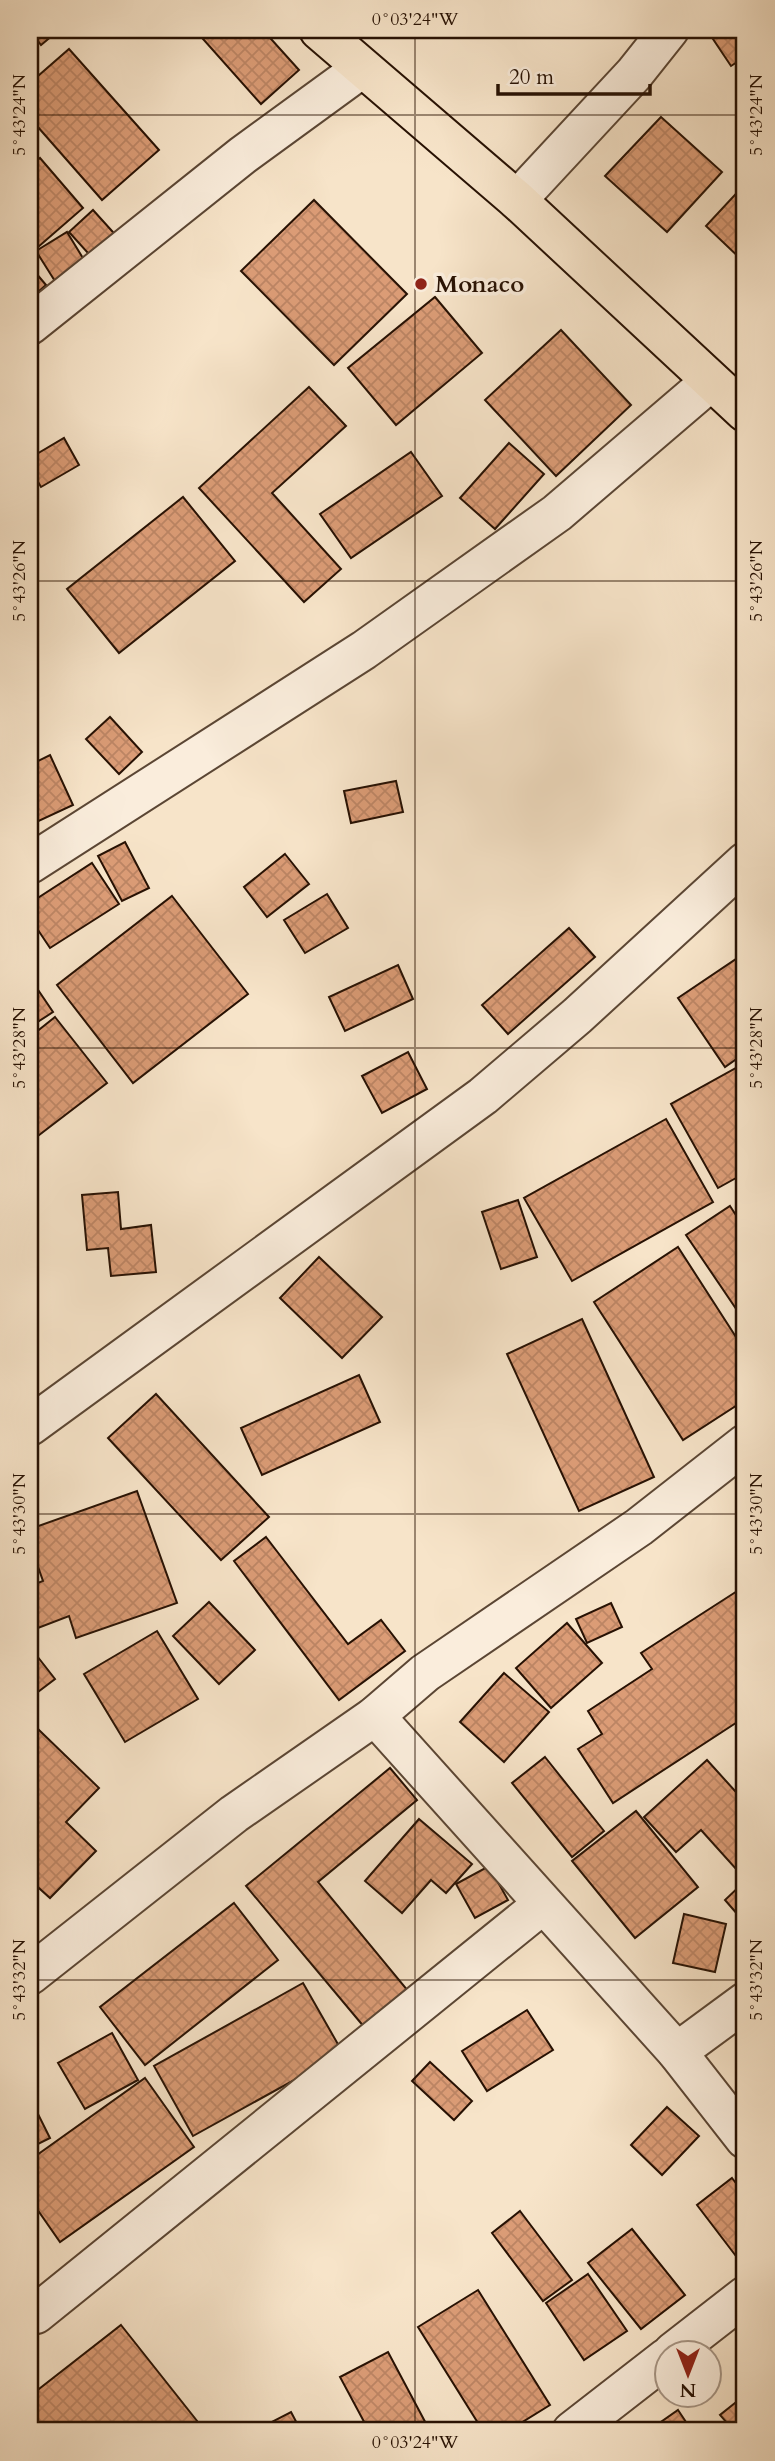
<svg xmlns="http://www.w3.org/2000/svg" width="775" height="2461" viewBox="0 0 775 2461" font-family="Cardo,serif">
	<defs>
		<pattern id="building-cross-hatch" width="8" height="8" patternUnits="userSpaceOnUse" patternTransform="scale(1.75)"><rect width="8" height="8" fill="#db9c76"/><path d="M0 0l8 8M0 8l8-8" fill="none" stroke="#bc8564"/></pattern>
	</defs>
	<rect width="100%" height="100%" fill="#f7e4c9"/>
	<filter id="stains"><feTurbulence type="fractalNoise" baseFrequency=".00286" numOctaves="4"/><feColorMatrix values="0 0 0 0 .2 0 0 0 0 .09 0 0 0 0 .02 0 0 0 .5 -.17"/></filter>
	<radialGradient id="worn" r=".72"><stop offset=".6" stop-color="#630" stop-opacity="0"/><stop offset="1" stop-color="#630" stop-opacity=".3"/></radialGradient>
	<!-- building -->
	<g fill="url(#building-cross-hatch)" stroke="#271103" stroke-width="2">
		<polygon points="30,30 59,30 41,45"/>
		<polygon points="195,30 263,30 299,70 261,104"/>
		<polygon points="727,30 745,30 745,57 731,66 713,39"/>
		<polygon points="69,49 159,150 102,200 30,118 30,83"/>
		<polygon points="661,117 722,172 667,232 605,176"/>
		<polygon points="40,158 83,208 30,254 30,166"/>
		<polygon points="745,184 745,263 706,226"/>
		<polygon points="314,200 407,294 334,365 241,271"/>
		<polygon points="93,210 121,241 97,263 69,232"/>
		<polygon points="67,232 89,268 58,286 36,251"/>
		<polygon points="30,266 46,285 30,299"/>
		<polygon points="435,297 482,353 396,425 348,368"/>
		<polygon points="561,330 631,405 556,476 485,400"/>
		<polygon points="309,387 346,426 272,493 341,569 304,602 199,488"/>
		<polygon points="64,438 79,465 41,487 30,468 30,458"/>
		<polygon points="509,443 544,474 495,529 460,498"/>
		<polygon points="411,452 442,496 351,558 320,514"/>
		<polygon points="183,497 235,561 119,653 67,589"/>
		<polygon points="110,717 142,752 119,774 86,739"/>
		<polygon points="50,755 73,805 30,825 30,765"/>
		<polygon points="396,781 403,812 351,823 344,791"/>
		<polygon points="125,842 149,888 122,901 98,856"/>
		<polygon points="285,854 309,884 267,917 244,887"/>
		<polygon points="92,863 119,904 50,948 30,918 30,903"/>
		<polygon points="327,894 348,928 305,953 284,920"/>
		<polygon points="172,896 248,994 133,1083 57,985"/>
		<polygon points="569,928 595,957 508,1034 482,1005"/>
		<polygon points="745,953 745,1053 725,1067 678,998"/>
		<polygon points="398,965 413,999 345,1031 329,997"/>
		<polygon points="30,978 53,1012 30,1027"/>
		<polygon points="55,1017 107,1083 30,1142 30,1037"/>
		<polygon points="408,1052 427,1089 382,1113 362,1076"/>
		<polygon points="745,1063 745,1173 718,1188 671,1104"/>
		<polygon points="666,1119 713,1202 572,1281 524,1198"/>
		<polygon points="118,1192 121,1229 151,1225 156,1272 111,1276 108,1248 87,1250 82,1195"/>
		<polygon points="518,1200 537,1257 501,1269 482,1212"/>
		<polygon points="730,1206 745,1229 745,1322 686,1235"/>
		<polygon points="678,1247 745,1351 745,1400 683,1440 594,1302"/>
		<polygon points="319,1257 382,1317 342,1358 280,1298"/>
		<polygon points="582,1319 654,1477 579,1511 507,1354"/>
		<polygon points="359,1375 380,1422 262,1475 241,1428"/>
		<polygon points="156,1394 269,1517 221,1560 108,1438"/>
		<polygon points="137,1491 177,1603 76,1638 69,1616 30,1631 30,1586 43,1581 30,1544 30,1529"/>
		<polygon points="266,1537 348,1644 381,1620 405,1651 339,1700 234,1561"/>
		<polygon points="745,1586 745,1717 613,1803 578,1749 602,1734 588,1711 652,1669 641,1653"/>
		<polygon points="209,1602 255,1650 219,1684 173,1636"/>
		<polygon points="611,1603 622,1627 587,1643 576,1619"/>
		<polygon points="567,1623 602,1663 551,1708 516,1668"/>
		<polygon points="157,1631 198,1699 125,1742 84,1674"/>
		<polygon points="30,1647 55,1679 30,1698"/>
		<polygon points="504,1673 549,1712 504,1762 460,1722"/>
		<polygon points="39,1730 99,1788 66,1822 96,1851 50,1898 30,1880 30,1739"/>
		<polygon points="545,1757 604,1831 572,1857 512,1783"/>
		<polygon points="707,1760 745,1802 745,1879 701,1830 676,1852 644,1817"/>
		<polygon points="390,1768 417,1800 318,1882 409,1992 365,2028 246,1886"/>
		<polygon points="636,1811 698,1887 635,1938 572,1861"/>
		<polygon points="419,1819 472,1864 446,1893 431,1880 402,1913 365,1881"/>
		<polygon points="489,1866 508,1900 475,1918 456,1884"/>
		<polygon points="745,1881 745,1923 725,1900"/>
		<polygon points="234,1903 278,1960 145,2065 100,2007"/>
		<polygon points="684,1914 726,1924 715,1972 673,1963"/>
		<polygon points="303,1983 343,2053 193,2136 154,2066"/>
		<polygon points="527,2010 553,2050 487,2091 462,2051"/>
		<polygon points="112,2033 138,2080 85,2109 58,2063"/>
		<polygon points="430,2062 472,2101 454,2120 412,2081"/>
		<polygon points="145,2078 194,2147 60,2242 30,2199 30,2160"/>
		<polygon points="30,2098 50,2138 30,2148"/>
		<polygon points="667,2107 699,2136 662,2175 631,2145"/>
		<polygon points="732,2178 745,2195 745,2262 742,2264 697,2205"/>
		<polygon points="520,2211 572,2280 543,2301 492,2233"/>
		<polygon points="632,2229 685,2295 641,2329 588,2263"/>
		<polygon points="588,2274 627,2331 584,2360 546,2303"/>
		<polygon points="478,2290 550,2405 508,2431 483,2431 418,2327"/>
		<polygon points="121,2325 205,2431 143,2431 140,2426 133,2431 30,2431 30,2396"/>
		<polygon points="388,2352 430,2431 369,2431 340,2377"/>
		<polygon points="745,2395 745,2431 734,2431 720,2415"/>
		<polygon points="678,2410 692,2431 648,2431"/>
		<polygon points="291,2412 301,2431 254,2431"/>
	</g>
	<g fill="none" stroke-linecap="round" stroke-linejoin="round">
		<defs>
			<g id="minor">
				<polyline points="517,200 634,74 669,30"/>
				<polyline points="30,325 243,155 361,69"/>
				<polyline points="30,864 364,650 557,513 710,382"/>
				<polyline points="30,1426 483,1096 577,1016 745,862"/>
				<polyline points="375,1716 677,2052 745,2139"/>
				<polyline points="30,1975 234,1814 375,1716 425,1673 639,1527 745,1444"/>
				<polyline points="677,2052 745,2002"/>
				<polyline points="36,2314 542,1905"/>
				<polyline points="673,2352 745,2296"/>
				<polyline points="572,2431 666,2358"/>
			</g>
			<polyline id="major" points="319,30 517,200 745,412"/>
		</defs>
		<!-- minor casing -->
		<use href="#minor" stroke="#5b4634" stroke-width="42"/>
		<!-- major casing -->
		<use href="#major" stroke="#271103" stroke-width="42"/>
		<!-- minor -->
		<use href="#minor" stroke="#faeddc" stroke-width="38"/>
		<!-- major -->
		<use href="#major" stroke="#f7e4c9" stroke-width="38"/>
	</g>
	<!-- ticks -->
	<path fill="none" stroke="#271103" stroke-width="2" stroke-opacity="0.45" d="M 415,30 L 415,2431M 30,115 L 745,115M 30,581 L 745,581M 30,1048 L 745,1048M 30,1514 L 745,1514M 30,1980 L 745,1980"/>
	<!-- markers -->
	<circle fill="#8f2418" stroke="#faeddc" stroke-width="2.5" cx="421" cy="284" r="7"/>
	<g text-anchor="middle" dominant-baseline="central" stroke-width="7" stroke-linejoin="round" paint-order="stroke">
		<!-- poi labels -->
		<g font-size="24" font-weight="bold" fill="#271103" stroke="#faeddc" text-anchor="start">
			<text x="435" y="284">Monaco</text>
		</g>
	</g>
	<!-- margin -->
	<rect width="775" height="2461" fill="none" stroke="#f7e4c9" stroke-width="77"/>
	<!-- north arrow -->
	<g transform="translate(688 2374) rotate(180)"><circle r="33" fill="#faeddc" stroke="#a69585" stroke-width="2"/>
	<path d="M0-5L12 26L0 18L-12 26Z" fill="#8f2418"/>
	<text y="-10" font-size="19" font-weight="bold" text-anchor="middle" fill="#271103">N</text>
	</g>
	<!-- scale -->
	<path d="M498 84v10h152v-10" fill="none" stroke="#271103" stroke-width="3.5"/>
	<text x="509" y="84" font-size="21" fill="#271103" stroke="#faeddc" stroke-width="5" paint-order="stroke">20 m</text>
	<rect x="38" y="38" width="698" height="2384" fill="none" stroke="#271103" stroke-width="2.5"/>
	<g font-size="18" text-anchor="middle" fill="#271103">
		<text x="415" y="25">0°03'24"W</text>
		<text transform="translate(756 115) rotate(-90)" y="6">5°43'24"N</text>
		<text transform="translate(19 115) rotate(-90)" y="6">5°43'24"N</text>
		<text transform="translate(756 581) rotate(-90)" y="6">5°43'26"N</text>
		<text transform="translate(19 581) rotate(-90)" y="6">5°43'26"N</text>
		<text transform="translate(19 1048) rotate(-90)" y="6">5°43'28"N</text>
		<text transform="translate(756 1048) rotate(-90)" y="6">5°43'28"N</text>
		<text transform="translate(19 1514) rotate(-90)" y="6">5°43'30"N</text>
		<text transform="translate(756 1514) rotate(-90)" y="6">5°43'30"N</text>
		<text transform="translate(19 1980) rotate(-90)" y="6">5°43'32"N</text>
		<text transform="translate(756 1980) rotate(-90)" y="6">5°43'32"N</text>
		<text x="415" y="2448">0°03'24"W</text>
	</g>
	<rect width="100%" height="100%" filter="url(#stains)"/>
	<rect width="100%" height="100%" fill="url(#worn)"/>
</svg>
